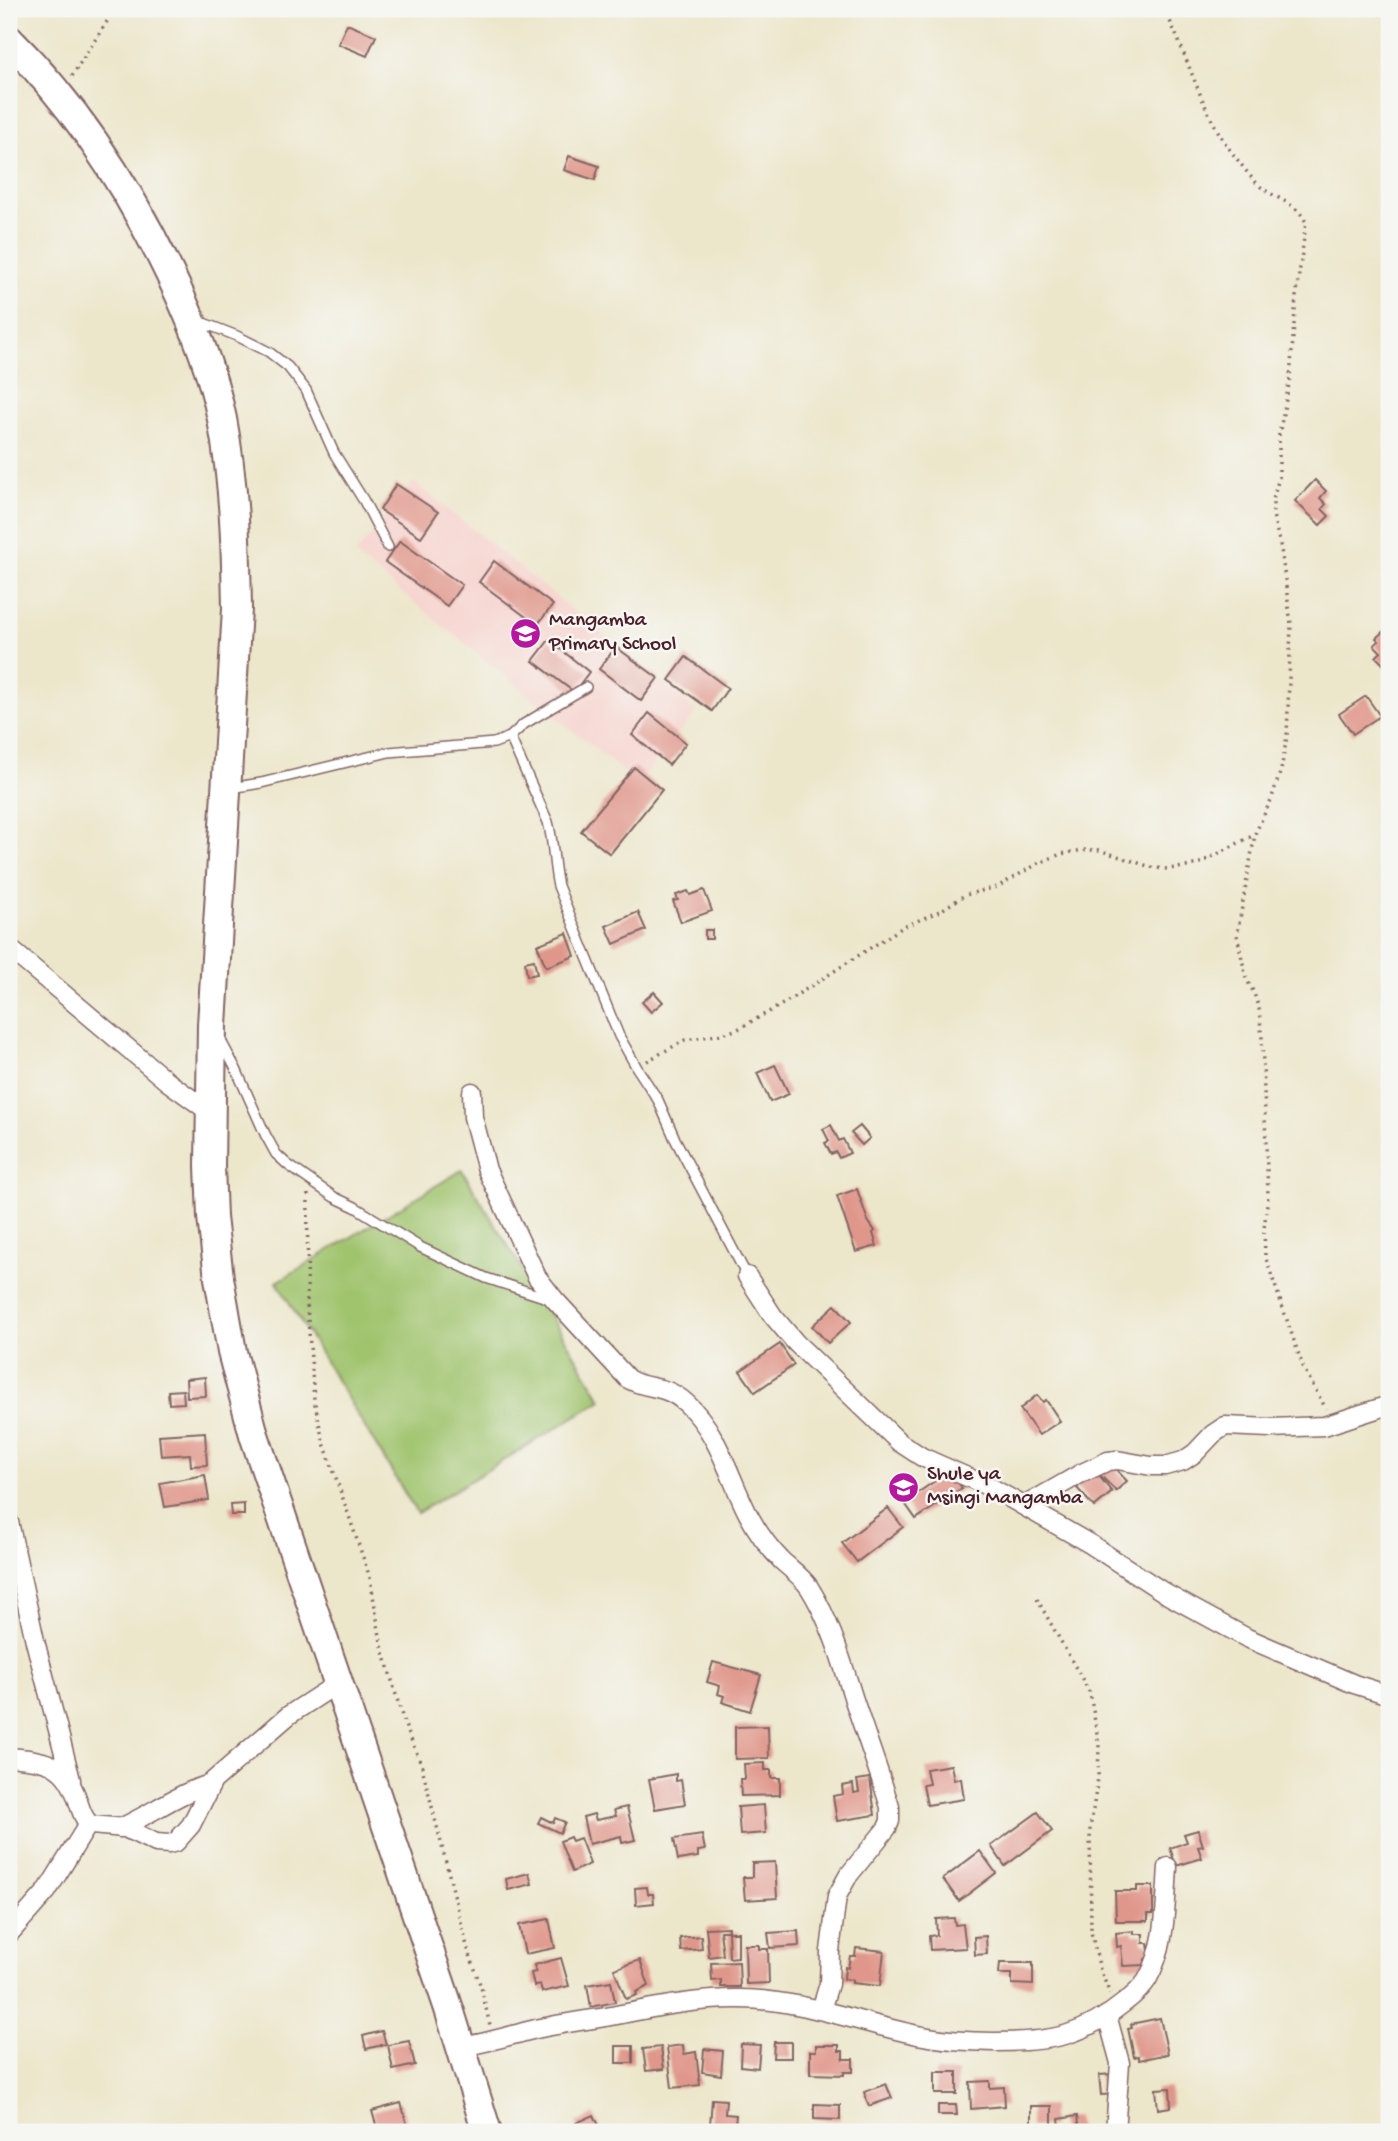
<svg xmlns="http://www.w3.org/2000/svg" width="1398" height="2141" viewBox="0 0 1398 2141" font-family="'Gochi Hand',sans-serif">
	<rect width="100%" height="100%" fill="#f6f6f2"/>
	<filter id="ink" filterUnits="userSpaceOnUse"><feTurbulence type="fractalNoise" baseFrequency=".0143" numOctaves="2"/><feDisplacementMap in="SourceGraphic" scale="14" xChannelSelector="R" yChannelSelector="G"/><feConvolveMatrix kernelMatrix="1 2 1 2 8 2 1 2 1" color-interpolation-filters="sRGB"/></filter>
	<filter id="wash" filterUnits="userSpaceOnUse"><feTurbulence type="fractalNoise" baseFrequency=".00686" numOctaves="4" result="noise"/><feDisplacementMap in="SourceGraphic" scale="28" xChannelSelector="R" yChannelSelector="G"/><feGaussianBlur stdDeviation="1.57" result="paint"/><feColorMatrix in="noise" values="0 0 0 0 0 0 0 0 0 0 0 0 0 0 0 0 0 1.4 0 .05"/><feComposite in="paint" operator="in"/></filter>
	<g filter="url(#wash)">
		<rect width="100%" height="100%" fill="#ece6ca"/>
		<!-- built -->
		<polygon fill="#f7d0cb" points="414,482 697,711 638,783 355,555"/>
		<!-- green -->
		<polygon fill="#a0c46e" stroke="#75724c" stroke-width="2" points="462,1170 602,1400 417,1513 277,1282"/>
		<g id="blocks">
			<!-- building -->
			<g fill="#e0978b">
				<polygon points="347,24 376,36 367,56 338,44"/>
				<polygon points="569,156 599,166 595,180 564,170"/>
				<polygon points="1315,480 1326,491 1320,498 1326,504 1322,509 1329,516 1320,525 1295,501"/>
				<polygon points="396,484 438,512 421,537 380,510"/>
				<polygon points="400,541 462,585 447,606 385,562"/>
				<polygon points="494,561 553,605 537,625 479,582"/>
				<polygon points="1386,629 1389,633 1389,666 1387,668 1376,657 1381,652 1374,645 1379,641 1376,638"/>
				<polygon points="549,640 589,672 574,692 533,661"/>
				<polygon points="616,647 658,678 641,701 599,669"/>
				<polygon points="686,657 728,688 712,711 669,680"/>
				<polygon points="1366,696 1380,716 1353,734 1339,714"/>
				<polygon points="649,713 686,743 669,765 632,735"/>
				<polygon points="634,767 662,790 610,854 581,831"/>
				<polygon points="704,890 712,911 681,922 673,901 678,900 676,895 688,891 690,895"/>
				<polygon points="638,912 646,930 614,944 606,926"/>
				<rect x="705" y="930" width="7" height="9"/>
				<polygon points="567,933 575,956 546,967 537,945"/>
				<polygon points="534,960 537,974 527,976 525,962"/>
				<polygon points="654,992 663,1002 651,1012 642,1002"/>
				<polygon points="775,1065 789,1094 770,1102 757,1073"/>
				<polygon points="831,1125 839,1141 843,1139 850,1153 839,1158 836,1152 831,1154 825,1143 829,1141 823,1129"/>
				<polygon points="860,1126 870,1138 862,1145 851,1133"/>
				<polygon points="857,1189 868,1221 875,1231 873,1233 877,1246 856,1252 837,1196"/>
				<polygon points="835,1305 851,1322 828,1343 812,1326"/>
				<polygon points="780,1344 794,1365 755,1392 740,1371"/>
				<polygon points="205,1377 206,1396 187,1397 186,1379"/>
				<polygon points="183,1390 184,1403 169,1404 168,1391"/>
				<polygon points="1037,1395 1043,1402 1046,1400 1060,1421 1039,1435 1020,1409"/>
				<polygon points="205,1432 207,1465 191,1466 190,1454 161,1456 159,1435"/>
				<polygon points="1110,1463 1127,1481 1116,1491 1098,1473"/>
				<polygon points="1090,1465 1112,1492 1094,1507 1077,1488 1079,1486 1073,1479"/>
				<polygon points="950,1471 962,1488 916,1519 904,1502"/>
				<polygon points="205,1475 209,1500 165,1507 160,1483"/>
				<polygon points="244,1504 244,1515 231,1515 230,1505"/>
				<polygon points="888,1508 903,1527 857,1562 842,1543"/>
				<polygon points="713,1662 761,1675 750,1711 722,1702 724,1696 718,1694 720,1686 707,1682"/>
				<polygon points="768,1726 769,1758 735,1759 735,1727"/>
				<polygon points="765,1763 765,1770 771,1770 771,1778 780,1778 780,1795 741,1796 740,1779 745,1779 744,1764"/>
				<polygon points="951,1765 954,1780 961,1778 964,1799 927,1805 923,1785 929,1784 926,1769"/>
				<polygon points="676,1774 676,1781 681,1780 685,1804 655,1809 649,1779"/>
				<polygon points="870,1778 875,1815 837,1821 833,1796 843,1794 842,1786 853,1784 854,1793 859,1792 857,1780"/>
				<polygon points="764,1805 766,1833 740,1835 738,1807"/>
				<polygon points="627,1807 635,1840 622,1843 621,1836 589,1844 583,1817 594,1814 596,1820 616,1816 614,1810"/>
				<polygon points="1038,1812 1052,1831 1005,1866 991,1846"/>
				<polygon points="541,1817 553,1823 555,1818 565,1822 560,1833 538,1823"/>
				<polygon points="1198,1830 1203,1846 1198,1847 1202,1858 1176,1866 1170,1848 1187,1842 1184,1834"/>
				<polygon points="702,1835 705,1850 698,1851 698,1857 678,1860 674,1839"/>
				<polygon points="570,1837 572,1841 580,1838 590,1864 572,1872 560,1841"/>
				<polygon points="980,1851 996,1873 959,1901 943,1879"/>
				<polygon points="775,1862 777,1898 745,1900 743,1877 752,1877 752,1863"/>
				<polygon points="529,1873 532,1884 508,1890 506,1879"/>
				<polygon points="1137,1886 1153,1886 1153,1914 1148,1914 1148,1921 1116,1921 1115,1891 1137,1891"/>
				<polygon points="647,1887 648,1894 653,1894 654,1903 636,1905 635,1888"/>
				<polygon points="954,1918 955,1925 963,1924 966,1948 930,1950 929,1936 937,1935 936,1919"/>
				<polygon points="549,1919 555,1948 525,1954 519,1925"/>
				<polygon points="728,1927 728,1931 720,1931 723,1955 709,1957 706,1928"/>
				<polygon points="798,1931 799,1946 770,1948 768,1933"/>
				<polygon points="1134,1931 1134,1934 1143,1934 1143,1943 1148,1943 1150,1958 1145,1959 1145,1965 1123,1966 1121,1946 1117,1947 1116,1933"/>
				<polygon points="728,1932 738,1932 738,1957 729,1958"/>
				<polygon points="701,1936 702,1949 681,1951 680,1938"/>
				<polygon points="986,1936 987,1954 975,1955 974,1937"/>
				<polygon points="745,1945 759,1945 759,1949 768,1949 769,1983 746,1984"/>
				<polygon points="856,1948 884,1951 880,1986 852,1983 852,1980 844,1979 845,1967 848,1968 850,1956 855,1956"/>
				<polygon points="561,1958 569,1986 542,1992 540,1985 534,1986 531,1973 536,1972 534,1965"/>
				<polygon points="640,1960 649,1986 636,1992 637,1995 626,1999 614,1969"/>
				<polygon points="739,1962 740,1987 721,1987 721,1980 712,1981 711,1963"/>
				<polygon points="1000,1963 1033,1963 1033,1985 1012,1984 1012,1974 999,1974"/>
				<polygon points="611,1981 615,2002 591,2007 587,1985"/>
				<polygon points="1160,2018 1168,2054 1139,2060 1139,2056 1134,2057 1128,2028 1132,2027 1131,2024"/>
				<polygon points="382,2031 386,2044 366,2049 363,2036"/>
				<polygon points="409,2041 415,2065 393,2070 388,2045"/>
				<polygon points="774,2042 791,2042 791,2058 773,2058"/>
				<polygon points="741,2044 760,2045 758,2068 740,2066"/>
				<polygon points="683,2045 684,2054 696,2052 700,2085 672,2088 667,2047"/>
				<polygon points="816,2045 839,2045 839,2051 843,2051 843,2059 853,2059 853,2072 844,2072 844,2075 810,2074 810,2051 816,2051"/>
				<rect x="616" y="2046" width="17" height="17"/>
				<polygon points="661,2047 664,2069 646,2071 643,2049"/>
				<polygon points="704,2049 723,2051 721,2075 702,2072"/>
				<rect x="935" y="2072" width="22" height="22"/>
				<polygon points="1115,2074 1117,2094 1101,2095 1099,2075"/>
				<polygon points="990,2081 990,2088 1004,2087 1005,2106 971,2109 970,2082"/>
				<polygon points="886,2084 892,2098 869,2106 864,2092"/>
				<polygon points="1170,2088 1171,2107 1158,2109 1156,2089"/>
				<polygon points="712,2099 726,2100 725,2114 736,2115 735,2126 710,2125"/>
				<polygon points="401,2103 408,2127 389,2132 378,2132 372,2111"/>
				<polygon points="814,2104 840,2105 840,2120 814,2119"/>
				<polygon points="938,2105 956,2105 957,2115 938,2115"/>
				<rect x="1031" y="2106" width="21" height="21"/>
				<polygon points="594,2115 602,2132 580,2132 576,2123"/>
				<polygon points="1077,2116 1079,2132 1061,2132 1059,2119"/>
			</g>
		</g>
	</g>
	<g filter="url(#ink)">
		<use href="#blocks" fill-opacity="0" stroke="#836563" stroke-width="2"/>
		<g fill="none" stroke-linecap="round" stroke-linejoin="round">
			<defs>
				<g id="lane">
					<polyline points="196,320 237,336 269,352 288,367 306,390 334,453 364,501 388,547"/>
					<path d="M 510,737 L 548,822 C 554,843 553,865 558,886 L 619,1036 L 637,1068 L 658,1100 L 675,1139 L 747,1276"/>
					<polyline points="231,788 261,783 389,752 494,743 510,737 524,724 586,687"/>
					<polyline points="221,1041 236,1069 265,1134 276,1154 288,1165 334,1197 355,1207 420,1247 486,1278 550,1299"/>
				</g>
				<g id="street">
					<polyline points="9,948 168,1082 211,1113"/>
					<path d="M 472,1092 L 473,1117 L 487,1170 L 537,1277 L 555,1300 L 628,1379 C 649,1391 664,1383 686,1403 C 718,1431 729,1477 748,1514 C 757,1531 768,1547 782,1561 C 791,1569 802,1577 809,1587 C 831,1622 842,1662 854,1700 C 866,1736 879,1771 890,1807 L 890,1821 L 887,1828 L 848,1876 L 837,1896 L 830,1951 L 829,1984 L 821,2010"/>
					<polyline points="747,1276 773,1316 796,1343 899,1442 922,1457 992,1488 1090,1544 1168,1595 1247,1638 1354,1684 1389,1695"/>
					<polyline points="1024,1506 1080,1474 1108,1461 1117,1460 1151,1466 1165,1466 1183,1461 1195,1453 1213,1434 1225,1426 1270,1428 1324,1426 1389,1405"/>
					<polyline points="9,1522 35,1641 71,1780"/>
					<path d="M 9,1757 C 46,1761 65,1761 78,1801 C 81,1810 83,1819 91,1825 L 125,1828 L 156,1843 L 169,1844 L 176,1842 L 191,1825 L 213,1781 L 289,1715 L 329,1689 L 338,1680"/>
					<path d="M 120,1828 C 152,1814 177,1793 211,1784"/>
					<polyline points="9,1934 47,1891 89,1823"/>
					<polyline points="1107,2015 1120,2063 1115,2132"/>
					<path d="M 461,2047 C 484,2043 505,2037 528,2031 C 555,2024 583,2021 611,2016 C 653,2008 694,1999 736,1999 C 800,1998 861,2024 923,2036 C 959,2043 1029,2045 1065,2035 C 1086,2029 1108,2016 1125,2002 C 1133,1996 1141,1989 1147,1980 C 1167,1945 1165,1906 1168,1867"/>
				</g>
				<path id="primary" d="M 9,40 C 77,107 129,189 170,274 C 192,320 212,369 222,419 C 234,482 236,545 237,609 L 212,1025 L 210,1166 L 212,1217 L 219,1278 L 232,1352 L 254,1435 L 449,2009 L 487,2132"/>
			</defs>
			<!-- lane casing -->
			<use href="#lane" stroke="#836563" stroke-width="12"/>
			<!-- street casing -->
			<use href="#street" stroke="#836563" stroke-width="21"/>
			<!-- primary casing -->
			<use href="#primary" stroke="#836563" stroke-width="32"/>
			<!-- path -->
			<g stroke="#836563" stroke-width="3.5" stroke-dasharray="2 5" stroke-linecap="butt">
				<path d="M 1164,9 C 1189,57 1200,110 1233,154 C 1242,165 1253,182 1265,190 C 1280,200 1299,205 1306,223 L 1296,297 L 1290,379 L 1279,435 L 1279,477 L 1273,500 L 1273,515 L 1281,549 L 1291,624 L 1287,736 L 1281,770 L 1271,800 L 1255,834 L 1237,935 L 1246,978 L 1254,993 L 1259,1009 L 1262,1038 L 1268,1196 L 1264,1229 L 1265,1256 L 1303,1367 L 1326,1409"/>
				<polyline points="72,76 115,9"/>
				<polyline points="647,1061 685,1040 723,1034 738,1029 783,1004 903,927 940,911 965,895 997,887 1041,862 1061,854 1083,850 1099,850 1154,868 1168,869 1186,867 1200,863 1254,835"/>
				<polyline points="308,1194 307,1305 314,1399 322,1437 370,1578 381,1642 404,1723 421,1763 467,1946 481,1987 490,2025"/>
				<polyline points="1037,1599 1090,1693 1099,1745 1098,1778 1090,1828 1091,1932 1100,1969 1110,1994"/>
			</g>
			<!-- lane -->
			<use href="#lane" stroke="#fff" stroke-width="9"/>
			<!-- street -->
			<use href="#street" stroke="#fff" stroke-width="18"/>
			<!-- primary -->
			<use href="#primary" stroke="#fff" stroke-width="28"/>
		</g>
	</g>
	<!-- icons -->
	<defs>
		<symbol id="school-disc" viewBox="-11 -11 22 22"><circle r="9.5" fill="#b5179e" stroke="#f6f6f2"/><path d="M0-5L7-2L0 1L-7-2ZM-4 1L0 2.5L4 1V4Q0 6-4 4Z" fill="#fff"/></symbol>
	</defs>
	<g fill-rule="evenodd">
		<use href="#school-disc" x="508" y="616" width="35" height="35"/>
		<use href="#school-disc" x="886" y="1470" width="35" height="35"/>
	</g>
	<g text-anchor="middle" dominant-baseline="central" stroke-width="5" stroke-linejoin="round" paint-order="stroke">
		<!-- poi labels -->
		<g font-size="21" fill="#4a1f2b" stroke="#f6f6f2" text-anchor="start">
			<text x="549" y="621">Mangamba<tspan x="549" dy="24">Primary School</tspan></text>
			<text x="927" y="1475">Shule ya<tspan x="927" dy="24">Msingi Mangamba</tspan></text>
		</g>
	</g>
	<!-- margin -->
	<rect width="1398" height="2141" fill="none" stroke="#f6f6f2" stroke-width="35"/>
</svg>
